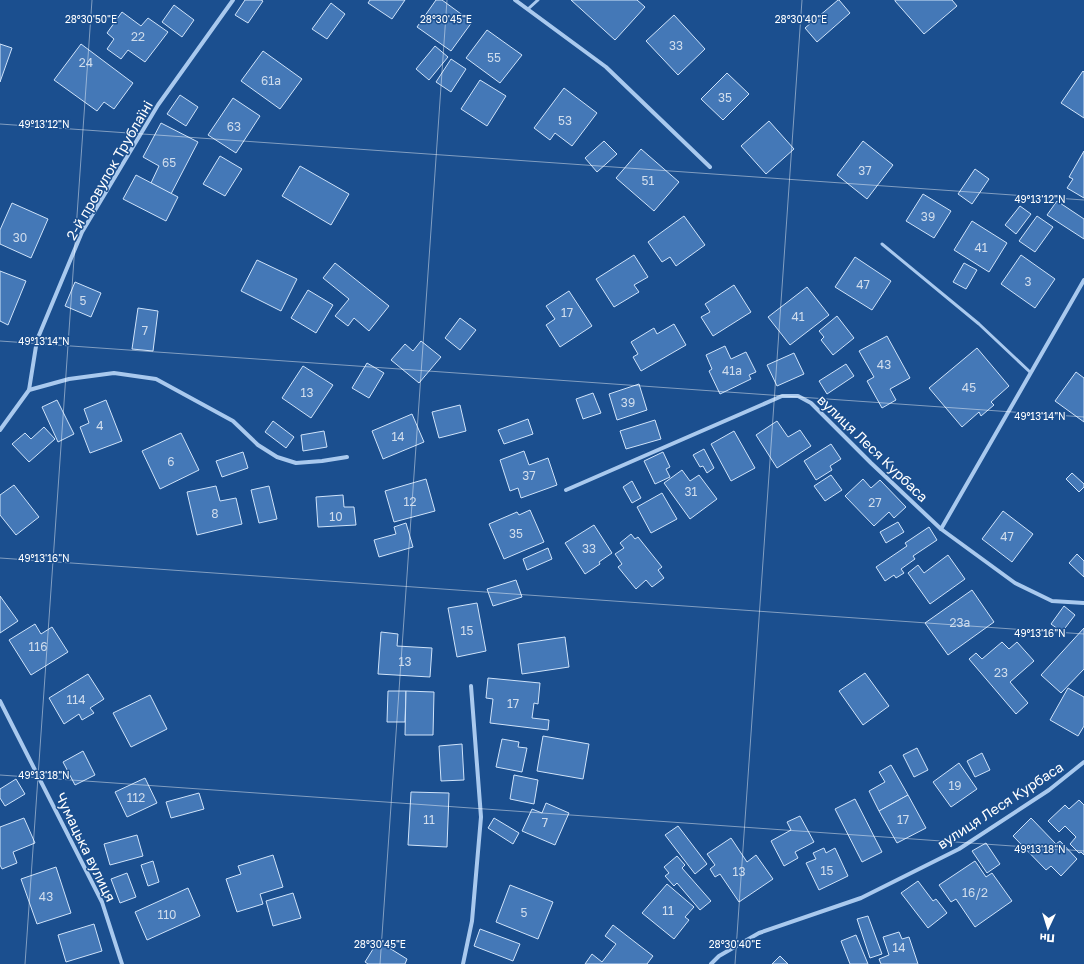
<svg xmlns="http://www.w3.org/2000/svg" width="1084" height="964" viewBox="0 0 1084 964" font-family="'Golos Text',sans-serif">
	<rect width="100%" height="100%" fill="#1b4f8f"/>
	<!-- building -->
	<g fill="#4478b7" stroke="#cfe3fa">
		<polygon points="245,0 261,0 263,1 248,23 235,15"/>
		<polygon points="370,0 405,0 392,19 368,3"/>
		<polygon points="436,0 442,0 472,22 451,51 417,27"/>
		<polygon points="571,0 637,0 645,7 615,40"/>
		<polygon points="838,0 839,0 850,13 817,42 805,28"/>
		<polygon points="895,0 952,0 957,6 924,34 895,1"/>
		<polygon points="331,3 345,14 327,39 312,29"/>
		<polygon points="174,5 194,20 182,37 162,22"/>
		<polygon points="122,12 141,26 148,18 168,32 145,62 128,50 121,59 107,49 114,39 107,33"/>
		<polygon points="674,15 705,49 678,75 646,41"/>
		<polygon points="487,30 522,55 500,83 466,58"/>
		<polygon points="0,44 12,48 0,82"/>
		<polygon points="81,44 133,83 114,109 104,102 97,111 54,80"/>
		<polygon points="435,46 448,57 429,80 416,69"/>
		<polygon points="263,51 302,79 280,109 241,81"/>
		<polygon points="451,59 466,69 451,92 436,82"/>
		<polygon points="1083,71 1084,72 1084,118 1061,103"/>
		<polygon points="727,73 749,94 723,120 701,99"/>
		<polygon points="480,80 506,96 487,126 461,109"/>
		<polygon points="564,88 597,113 572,146 555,133 550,140 534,128"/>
		<polygon points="180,95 198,107 186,126 167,114"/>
		<polygon points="233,98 260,116 236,153 208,135"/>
		<polygon points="769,121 794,149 766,174 741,146"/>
		<polygon points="161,123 198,142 171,194 151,183 159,166 143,157"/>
		<polygon points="604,141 617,154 597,172 585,158"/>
		<polygon points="863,141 893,165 867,199 837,175"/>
		<polygon points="641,149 679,182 654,211 616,178"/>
		<polygon points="1084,151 1084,198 1067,188 1073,179 1069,177"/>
		<polygon points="220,156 242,169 225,196 203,184"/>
		<polygon points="300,166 349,194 331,225 282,196"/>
		<polygon points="975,169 989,179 972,204 958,194"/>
		<polygon points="136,175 178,197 166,221 123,199"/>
		<polygon points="923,194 951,211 934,238 906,221"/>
		<polygon points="1057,201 1084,219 1084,239 1047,215"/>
		<polygon points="12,203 48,219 31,258 0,244 0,230"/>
		<polygon points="1020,206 1031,214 1016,234 1005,225"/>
		<polygon points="684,216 705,245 676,266 670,257 662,262 648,242"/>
		<polygon points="1037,216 1053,227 1035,252 1019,241"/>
		<polygon points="972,221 1007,243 989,272 954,250"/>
		<polygon points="634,255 648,277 634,285 639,292 614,307 596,279"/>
		<polygon points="1021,255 1055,279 1035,308 1001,284"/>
		<polygon points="855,257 891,281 872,310 835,287"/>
		<polygon points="257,260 297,279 281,311 241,291"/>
		<polygon points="335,263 389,306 369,331 354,318 348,326 335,316 349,299 323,278"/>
		<polygon points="964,263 977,270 966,289 953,282"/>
		<polygon points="0,271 26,281 8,325 0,321"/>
		<polygon points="75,282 101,293 91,317 65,306"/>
		<polygon points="734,285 751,312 713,336 701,317 710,312 705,304"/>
		<polygon points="807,287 829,315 790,345 768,317"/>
		<polygon points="308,290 333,305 316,333 291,318"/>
		<polygon points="569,291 592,326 560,347 546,325 555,319 546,306"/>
		<polygon points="138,308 158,311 153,351 132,349"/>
		<polygon points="837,316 854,338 833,355 821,340 824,337 819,331"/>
		<polygon points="460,318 476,330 460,350 445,338"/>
		<polygon points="674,324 686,345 641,371 633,357 638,354 631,342 654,328 657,334"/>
		<polygon points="887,336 910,378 890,389 896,400 882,408 867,381 874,377 859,351"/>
		<polygon points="421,341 441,357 419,383 391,360 405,344 413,351"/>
		<polygon points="725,346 731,359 746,352 756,372 749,375 751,379 720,394 709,371 712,369 706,355"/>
		<polygon points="977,348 1009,386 991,402 994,405 981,416 979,412 962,427 929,388"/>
		<polygon points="794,353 804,374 777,386 767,365"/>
		<polygon points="367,363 384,373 369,398 352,388"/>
		<polygon points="846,364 854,376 827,394 819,381"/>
		<polygon points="303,366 333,385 311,418 282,398"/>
		<polygon points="1076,372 1084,378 1084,422 1055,401"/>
		<polygon points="639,384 647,410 617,420 609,394"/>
		<polygon points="593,393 601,413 583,419 576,399"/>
		<polygon points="57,400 74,434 58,442 42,407"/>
		<polygon points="106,400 122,441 90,453 80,427 89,423 84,409"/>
		<polygon points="460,405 466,431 439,438 432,412"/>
		<polygon points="412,414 424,442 383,459 372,431"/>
		<polygon points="528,419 533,434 504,444 498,430"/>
		<polygon points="655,420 661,439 626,449 620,431"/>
		<polygon points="273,421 294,437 286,448 265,432"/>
		<polygon points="777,421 788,437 800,430 811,446 777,468 756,435"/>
		<polygon points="44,427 55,439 29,462 12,444 25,433 31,439"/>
		<polygon points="324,431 327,447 303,451 301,435"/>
		<polygon points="734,431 755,468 731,481 711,444"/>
		<polygon points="181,433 199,470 160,489 142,451"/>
		<polygon points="831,444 841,459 830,466 832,470 816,480 804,461"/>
		<polygon points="704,449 714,468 707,473 703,466 700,467 693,455"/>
		<polygon points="524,451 529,465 548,458 557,485 521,498 518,488 510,491 500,460"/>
		<polygon points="243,452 248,468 222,477 216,461"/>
		<polygon points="663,452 670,467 666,469 670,477 655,484 644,461"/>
		<polygon points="682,470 690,481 699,475 717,499 690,519 664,483"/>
		<polygon points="1072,473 1084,484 1084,487 1079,492 1066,479"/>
		<polygon points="831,475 842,490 825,501 814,486"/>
		<polygon points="426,479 435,511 394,522 385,491"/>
		<polygon points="863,479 871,488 880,480 906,507 894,518 889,512 874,526 845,496"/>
		<polygon points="632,481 641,498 632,503 623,487"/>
		<polygon points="14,485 39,517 16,535 0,515 0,495"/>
		<polygon points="216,486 220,501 236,498 242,524 197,535 187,492"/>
		<polygon points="269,486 277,519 259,523 251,490"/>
		<polygon points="662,493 677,519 651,533 637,507"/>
		<polygon points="343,495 344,507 354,507 356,525 318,527 316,497"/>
		<polygon points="530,510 544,542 504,559 489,524 517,512 519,515"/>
		<polygon points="1003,511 1033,534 1012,562 982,539"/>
		<polygon points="898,522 904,532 886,543 880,532"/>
		<polygon points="406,523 413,547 379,557 374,540 396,534 394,527"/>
		<polygon points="594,525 612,553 599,562 600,564 585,574 565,543"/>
		<polygon points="929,527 937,540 913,556 915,559 901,569 904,573 896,578 894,575 885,581 876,567 907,546 905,543"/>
		<polygon points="631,534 635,539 638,537 662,567 658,570 664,578 652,587 646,580 636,589 618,567 622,564 615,554 624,548 620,543"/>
		<polygon points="548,548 552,559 527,570 523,559"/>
		<polygon points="1077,554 1084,561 1084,577 1069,563"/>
		<polygon points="948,555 965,579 930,604 908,573 918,565 924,573"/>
		<polygon points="516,580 522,597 493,606 487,589"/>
		<polygon points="972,590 994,622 948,655 925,623"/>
		<polygon points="0,596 18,621 0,633"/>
		<polygon points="477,603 486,651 457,657 448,608"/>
		<polygon points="1064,606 1075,615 1062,632 1051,624"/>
		<polygon points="35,624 41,634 52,627 68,652 31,675 9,640"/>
		<polygon points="1084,628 1084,669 1061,693 1041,675"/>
		<polygon points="381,632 398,634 397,646 432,648 430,677 378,674"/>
		<polygon points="565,637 569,667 522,674 518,644"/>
		<polygon points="1002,642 1009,649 1017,642 1034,661 1010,682 1028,703 1016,714 969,659 976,653 982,659"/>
		<polygon points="865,673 889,706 863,725 839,691"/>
		<polygon points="88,674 104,699 90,708 94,713 82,720 79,714 64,724 49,698"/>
		<polygon points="488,678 540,683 538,704 534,703 532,718 549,720 548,730 490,723 493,699 486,698"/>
		<polygon points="1068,688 1084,697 1084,726 1078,736 1050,720"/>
		<polygon points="388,691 406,691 405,722 387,722"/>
		<polygon points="406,691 434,692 433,735 405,735"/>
		<polygon points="150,695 167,729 131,747 113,713"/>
		<polygon points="543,736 589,744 583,779 537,771"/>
		<polygon points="502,739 519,742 518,747 527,748 522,772 496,767"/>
		<polygon points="462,744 464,780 441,781 439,746"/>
		<polygon points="917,748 928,770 914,777 903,755"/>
		<polygon points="83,751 95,775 75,785 63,762"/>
		<polygon points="982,753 990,770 975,777 967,761"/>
		<polygon points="959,763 977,789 951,807 933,782"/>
		<polygon points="891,765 908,795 879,811 869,791 885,782 879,772"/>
		<polygon points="514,775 538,780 534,804 510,799"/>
		<polygon points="145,778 157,803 127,817 115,792"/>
		<polygon points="16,779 25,794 5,806 0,798 0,789"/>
		<polygon points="411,792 449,793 447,847 408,845"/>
		<polygon points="199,793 204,809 171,818 166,802"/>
		<polygon points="908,795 926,828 897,843 879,811"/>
		<polygon points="855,799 882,852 862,862 835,809"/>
		<polygon points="1079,800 1084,805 1084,855 1081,852 1079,853 1070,844 1076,837 1065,826 1059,832 1048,821 1065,805 1069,809"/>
		<polygon points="546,803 569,813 555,845 522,831 532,809 542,813"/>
		<polygon points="800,816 814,842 795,852 798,858 784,866 771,841 791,830 787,822"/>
		<polygon points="24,818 35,843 13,852 17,863 2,869 0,865 0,827"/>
		<polygon points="494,818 519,833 513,844 488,828"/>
		<polygon points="1031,818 1056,844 1060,841 1077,859 1061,876 1051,866 1046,870 1013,836"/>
		<polygon points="678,826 707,864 695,874 665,835"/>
		<polygon points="137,835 143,856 110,865 104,844"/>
		<polygon points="731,838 747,862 756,855 773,879 739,902 720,874 715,877 710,869 715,865 707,854"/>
		<polygon points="986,843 1000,864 987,873 972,851"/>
		<polygon points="824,848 826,853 835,848 848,876 819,890 806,863 816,859 813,853"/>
		<polygon points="273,855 283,887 260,894 263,904 237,912 226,879 241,874 238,866"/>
		<polygon points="677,856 685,865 682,868 711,901 700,910 677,883 674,886 665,876 669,873 664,867"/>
		<polygon points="153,861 159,882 148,886 141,865"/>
		<polygon points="975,861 986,877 992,873 1012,901 975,927 956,899 951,902 939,885"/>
		<polygon points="56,867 71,913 37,924 21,879"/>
		<polygon points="127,873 136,897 120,903 111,879"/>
		<polygon points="918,881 933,901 936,899 947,913 928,928 901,893"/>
		<polygon points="667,884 694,907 685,917 689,920 674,939 642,913"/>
		<polygon points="510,885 553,902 538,939 496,922"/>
		<polygon points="188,888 200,916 147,940 135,912"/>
		<polygon points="293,893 301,918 273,926 266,901"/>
		<polygon points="868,916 882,954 870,958 857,919"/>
		<polygon points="94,924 102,951 66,962 58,935"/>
		<polygon points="613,925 653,956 647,964 585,964 592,954 602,962 616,944 605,936"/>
		<polygon points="480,929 520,944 513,961 474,946"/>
		<polygon points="899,932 902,939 909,937 918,964 881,964 879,959 889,955 883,937"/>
		<polygon points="856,935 868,964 850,964 841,941"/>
		<polygon points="378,941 407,959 405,964 368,964 365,962"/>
		<polygon points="780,956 788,964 772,964"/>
	</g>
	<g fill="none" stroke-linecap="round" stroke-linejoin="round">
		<!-- service -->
		<g stroke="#a9c9ee" stroke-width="3">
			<polyline points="528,9 538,0"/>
			<polyline points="882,244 979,324 1030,372"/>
		</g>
		<!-- minor -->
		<g stroke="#a9c9ee" stroke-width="4">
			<polyline points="515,0 606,67 710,167"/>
			<polyline points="29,390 37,340 82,232 158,105 233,0"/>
			<polyline points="0,430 29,390 69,379 114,373 156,379 233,421 258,445 277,457 296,463 322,461 347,457"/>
			<polyline points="566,490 782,396 798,396 811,403 871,463 941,529 1015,583 1052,601 1084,603"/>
			<polyline points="941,529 1084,280"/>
			<polyline points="0,701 102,902 122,964"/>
			<polyline points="463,964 472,921 481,817 471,686"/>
			<polyline points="711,964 719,956 759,933 861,898 959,849 1049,790 1084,762"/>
		</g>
	</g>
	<!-- ticks -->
	<path fill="none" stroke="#fff" stroke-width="1" stroke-opacity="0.45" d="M 0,124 L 1084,200M 0,341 L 1084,417M 0,558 L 1084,634M 0,775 L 1084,851M 25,964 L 92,0M 380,964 L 447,0M 735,964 L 802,0"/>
	<g text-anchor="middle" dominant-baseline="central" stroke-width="3" stroke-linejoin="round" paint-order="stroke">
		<!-- number labels -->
		<g font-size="12" fill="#d0dded">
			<text x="138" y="36">22</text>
			<text x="676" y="45">33</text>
			<text x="494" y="57">55</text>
			<text x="86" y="62">24</text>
			<text x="271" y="80">61а</text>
			<text x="725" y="97">35</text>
			<text x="565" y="120">53</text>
			<text x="234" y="126">63</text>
			<text x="169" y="162">65</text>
			<text x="865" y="170">37</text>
			<text x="648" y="180">51</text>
			<text x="928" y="216">39</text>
			<text x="20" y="237">30</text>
			<text x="981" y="247">41</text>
			<text x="1028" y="281">3</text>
			<text x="863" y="284">47</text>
			<text x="83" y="300">5</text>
			<text x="567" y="312">17</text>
			<text x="798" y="316">41</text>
			<text x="145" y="330">7</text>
			<text x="884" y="364">43</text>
			<text x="732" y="370">41а</text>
			<text x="969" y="387">45</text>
			<text x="307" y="392">13</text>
			<text x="628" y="402">39</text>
			<text x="100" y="425">4</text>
			<text x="398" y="436">14</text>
			<text x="171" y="461">6</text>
			<text x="529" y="475">37</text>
			<text x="691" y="491">31</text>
			<text x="410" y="501">12</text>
			<text x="875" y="502">27</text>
			<text x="215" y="513">8</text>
			<text x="336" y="516">10</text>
			<text x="516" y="533">35</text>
			<text x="1007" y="536">47</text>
			<text x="589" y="548">33</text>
			<text x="960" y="622">23а</text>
			<text x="467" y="630">15</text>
			<text x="38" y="646">116</text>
			<text x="405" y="661">13</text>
			<text x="1001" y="672">23</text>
			<text x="76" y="699">114</text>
			<text x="513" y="703">17</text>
			<text x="955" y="785">19</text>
			<text x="136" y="797">112</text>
			<text x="429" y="819">11</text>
			<text x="903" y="819">17</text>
			<text x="545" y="822">7</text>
			<text x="827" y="870">15</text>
			<text x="739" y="871">13</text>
			<text x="975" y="892">16/2</text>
			<text x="46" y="896">43</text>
			<text x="668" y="910">11</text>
			<text x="524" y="912">5</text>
			<text x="167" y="914">110</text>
			<text x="899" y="947">14</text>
		</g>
		<!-- street labels -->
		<g font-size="14" fill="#fff" stroke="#1b4f8f">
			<text transform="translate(109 170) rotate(-60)">2-й провулок Трублаїні</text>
			<text transform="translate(873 448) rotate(44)">вулиця Леся Курбаса</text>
			<text transform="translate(1000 805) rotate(-33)">вулиця Леся Курбаса</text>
			<text transform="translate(86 847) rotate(64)">Чумацька вулиця</text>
		</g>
	</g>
	<g font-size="10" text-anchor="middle" fill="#fff" stroke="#1b4f8f" stroke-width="3" stroke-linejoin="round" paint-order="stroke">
		<text x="91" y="23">28°30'50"E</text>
		<text x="446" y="23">28°30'45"E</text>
		<text x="801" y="23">28°30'40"E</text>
		<text x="44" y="128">49°13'12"N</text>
		<text x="1040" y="203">49°13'12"N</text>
		<text x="44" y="345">49°13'14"N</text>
		<text x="1040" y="420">49°13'14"N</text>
		<text x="44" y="562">49°13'16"N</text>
		<text x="1040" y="637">49°13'16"N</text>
		<text x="44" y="779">49°13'18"N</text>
		<text x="1040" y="853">49°13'18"N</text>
		<text x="380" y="948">28°30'45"E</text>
		<text x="735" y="948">28°30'40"E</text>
	</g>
	<!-- north arrow -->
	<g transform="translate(1048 928) rotate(184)" stroke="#1b4f8f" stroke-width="3" paint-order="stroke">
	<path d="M0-3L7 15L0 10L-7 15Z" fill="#ffffff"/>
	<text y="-6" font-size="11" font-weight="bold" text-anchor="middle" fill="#ffffff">Пн</text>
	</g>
</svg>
